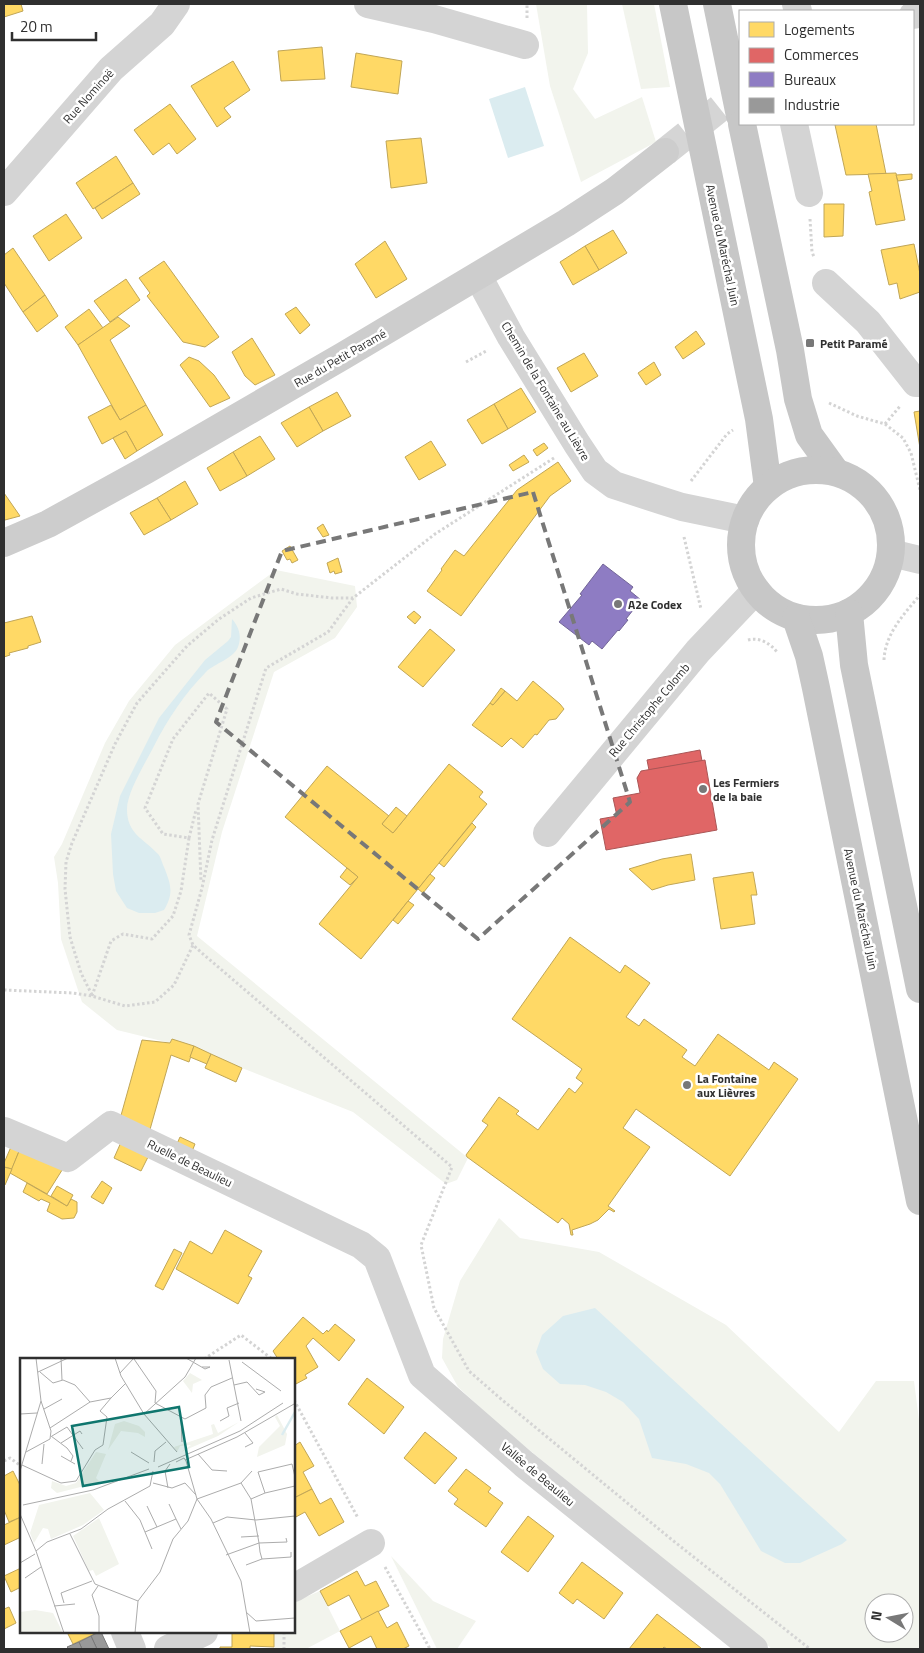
<svg xmlns="http://www.w3.org/2000/svg" width="924" height="1653" viewBox="0 0 924 1653" font-family="'Titillium Web',sans-serif">
	<rect width="100%" height="100%" fill="#fff"/>
	<!-- green -->
	<g fill="#f2f4ed" fill-rule="evenodd">
		<polygon points="536,4 587,4 588,53 573,89 595,119 642,97 656,142 581,182 550,86"/>
		<polygon points="622,4 654,4 670,87 641,89"/>
		<polygon points="276,570 355,586 357,607 335,638 274,672 222,832 197,936 468,1158 457,1180 446,1184 353,1112 242,1068 194,1046 170,1043 117,1030 82,1002 61,939 58,883 54,857 62,844 105,743 129,701 175,645"/>
		<path d="M 499,1218 L 520,1238 L 599,1252 L 726,1325 L 839,1432 L 876,1381 L 914,1381 L 920,1428 L 920,1649 L 772,1649 L 681,1573 L 555,1471 L 499,1425 L 458,1387 L 442,1358 L 443,1339 L 460,1281 ZM 874,1603 L 904,1603 L 904,1633 L 874,1633 Z"/>
		<polygon points="391,1556 433,1601 476,1621 457,1649 437,1649"/>
		<polygon points="320,1591 340,1631 306,1649 274,1649 274,1632 294,1632 294,1602"/>
	</g>
	<!-- water -->
	<g fill="#dbecf0">
		<polygon points="525,87 544,146 508,158 489,99"/>
		<path d="M 232,619 C 239,627 242,636 238,647 C 233,659 215,663 206,672 C 185,693 167,720 154,746 C 146,762 127,792 127,809 C 127,834 143,838 158,854 C 161,857 162,863 164,867 C 171,885 174,893 164,910 L 155,913 L 139,913 L 127,908 L 116,891 L 113,874 L 111,834 L 120,796 L 159,718 L 205,660 L 228,641 L 231,637 Z"/>
		<polygon points="595,1308 847,1540 842,1544 800,1563 785,1563 761,1551 720,1484 709,1473 686,1464 652,1458 639,1419 623,1402 606,1392 585,1385 560,1384 543,1369 536,1352 542,1335 563,1316"/>
	</g>
	<!-- homes -->
	<g fill="#ffd966" stroke="#c1a656">
		<polygon points="4,4 21,4 23,11 4,17"/>
		<polygon points="322,47 325,79 281,81 278,51"/>
		<polygon points="356,53 402,61 398,94 351,87"/>
		<polygon points="233,61 250,90 224,108 231,117 217,127 191,86"/>
		<polygon points="170,104 196,139 177,154 169,143 153,155 134,130"/>
		<polygon points="839,124 876,124 886,174 846,175 835,125"/>
		<polygon points="421,138 427,183 391,188 386,141"/>
		<polygon points="116,156 133,183 93,209 76,183"/>
		<polygon points="896,173 905,220 876,225 869,192 872,191 868,174"/>
		<polygon points="912,174 912,179 898,181 896,175"/>
		<polygon points="133,183 140,194 102,219 95,208"/>
		<polygon points="824,204 844,204 843,236 824,237"/>
		<polygon points="66,214 82,238 49,261 33,236"/>
		<polygon points="613,230 627,253 599,270 585,246"/>
		<polygon points="385,241 407,279 376,298 355,264"/>
		<polygon points="914,244 920,274 920,292 900,299 897,283 889,285 881,250"/>
		<polygon points="585,246 599,270 573,285 560,262"/>
		<polygon points="13,248 45,295 23,312 4,283 4,255"/>
		<polygon points="164,261 219,337 205,347 183,342 147,296 150,293 139,278"/>
		<polygon points="126,279 140,300 110,322 94,301"/>
		<polygon points="45,295 58,316 37,332 23,312"/>
		<polygon points="296,307 310,325 300,334 285,314"/>
		<polygon points="89,309 103,328 78,345 65,327"/>
		<polygon points="118,317 130,326 110,340 146,405 120,420 78,345"/>
		<polygon points="696,331 705,344 683,359 675,347"/>
		<polygon points="252,338 275,375 255,385 245,376 232,352"/>
		<polygon points="584,353 598,376 571,392 557,368"/>
		<polygon points="189,357 199,361 214,375 230,398 210,407 180,365"/>
		<polygon points="654,362 661,375 646,385 638,373"/>
		<polygon points="521,388 536,412 508,429 494,404"/>
		<polygon points="337,392 351,416 323,431 309,407"/>
		<polygon points="494,404 508,429 482,444 467,420"/>
		<polygon points="111,405 120,420 146,405 163,435 137,451 126,431 102,444 88,417"/>
		<polygon points="309,407 323,431 297,447 281,423"/>
		<polygon points="920,411 920,448 914,412"/>
		<polygon points="126,431 137,451 125,459 113,438"/>
		<polygon points="260,436 275,459 247,476 233,452"/>
		<polygon points="431,441 446,465 419,480 405,457"/>
		<polygon points="544,443 548,448 537,456 533,450"/>
		<polygon points="233,452 247,476 220,491 207,468"/>
		<polygon points="524,455 529,462 513,471 509,465"/>
		<polygon points="558,462 571,481 550,496 461,616 427,591 442,570 441,569 455,550 464,556 517,490"/>
		<polygon points="185,481 198,504 171,520 157,498"/>
		<polygon points="4,493 20,516 5,520 4,518"/>
		<polygon points="157,498 171,520 144,535 130,513"/>
		<polygon points="323,524 329,535 323,537 317,528"/>
		<polygon points="290,546 298,560 292,563 290,559 287,560 282,551"/>
		<polygon points="338,558 342,572 335,574 334,571 330,573 327,563"/>
		<polygon points="414,611 421,617 415,624 407,617"/>
		<polygon points="32,616 41,642 28,646 28,648 9,653 10,655 4,657 4,623"/>
		<polygon points="430,629 455,650 423,687 398,667"/>
		<polygon points="533,681 560,704 564,709 556,719 549,720 537,735 535,734 523,748 511,738 502,747 472,725 490,703 493,705 505,691 517,701"/>
		<polygon points="501,688 505,691 493,705 490,703"/>
		<polygon points="449,764 483,792 479,797 487,804 361,959 319,924 358,877 285,817 327,766 389,816 382,824 393,833"/>
		<polygon points="396,807 407,816 393,833 382,824"/>
		<polygon points="472,823 476,827 444,867 439,863"/>
		<polygon points="691,854 695,880 668,885 652,890 629,869 662,859"/>
		<polygon points="347,868 358,877 350,885 340,877"/>
		<polygon points="753,872 757,895 751,895 755,924 721,929 713,878"/>
		<polygon points="430,874 435,878 423,893 418,889"/>
		<polygon points="408,901 414,905 398,924 393,920"/>
		<polygon points="570,937 620,973 625,965 650,983 626,1017 639,1026 644,1019 687,1050 682,1057 695,1066 718,1034 769,1070 774,1062 798,1079 730,1176 636,1109 623,1128 650,1147 608,1206 615,1211 614,1212 609,1209 598,1220 590,1224 572,1230 573,1235 571,1235 569,1224 562,1218 558,1223 467,1157 466,1155 488,1125 482,1121 499,1097 519,1111 516,1114 538,1130 569,1088 575,1093 583,1083 576,1078 582,1069 512,1019"/>
		<polygon points="172,1039 194,1046 189,1062 171,1055 149,1133 120,1119 142,1040 170,1043"/>
		<polygon points="194,1046 211,1054 207,1064 190,1057"/>
		<polygon points="211,1054 242,1068 236,1082 205,1068"/>
		<polygon points="180,1137 195,1144 191,1154 176,1146"/>
		<polygon points="14,1140 22,1144 12,1169 4,1167 4,1163"/>
		<polygon points="122,1140 150,1153 141,1171 114,1158"/>
		<polygon points="22,1144 64,1167 47,1194 10,1173"/>
		<polygon points="4,1167 12,1169 5,1185 4,1184"/>
		<polygon points="102,1181 112,1188 103,1204 91,1197"/>
		<polygon points="27,1183 67,1206 71,1199 77,1202 77,1212 74,1218 62,1219 47,1211 50,1203 41,1199 39,1201 23,1192"/>
		<polygon points="57,1186 73,1195 67,1206 51,1196"/>
		<polygon points="225,1230 262,1251 248,1276 252,1278 238,1304 176,1269 190,1241 212,1254"/>
		<polygon points="174,1249 182,1253 163,1290 155,1286"/>
		<polygon points="303,1317 323,1334 327,1330 328,1332 335,1324 355,1340 339,1361 313,1338 306,1346 318,1367 305,1375 307,1378 294,1385 294,1359 278,1359 273,1351"/>
		<polygon points="367,1378 404,1407 384,1434 348,1404"/>
		<polygon points="425,1432 457,1458 435,1484 404,1458"/>
		<polygon points="300,1442 314,1466 303,1472 312,1489 294,1498 294,1446"/>
		<polygon points="466,1469 491,1488 488,1492 503,1503 486,1527 454,1504 458,1499 448,1491"/>
		<polygon points="13,1471 21,1487 21,1517 9,1522 4,1510 4,1476"/>
		<polygon points="312,1489 320,1504 331,1498 344,1522 319,1536 305,1512 294,1518 294,1498"/>
		<polygon points="528,1516 554,1536 528,1572 501,1552"/>
		<polygon points="21,1517 21,1537 4,1545 4,1525"/>
		<polygon points="582,1562 623,1593 604,1619 577,1599 573,1604 559,1593"/>
		<polygon points="21,1568 21,1587 11,1592 4,1576"/>
		<polygon points="357,1571 365,1586 376,1581 389,1606 362,1620 349,1595 328,1606 320,1591"/>
		<polygon points="9,1607 16,1623 4,1629 4,1609"/>
		<polygon points="378,1611 387,1628 397,1622 409,1646 403,1649 377,1649 371,1636 349,1648 340,1631"/>
		<polygon points="657,1614 701,1648 700,1649 667,1649 664,1647 662,1649 629,1649"/>
		<polygon points="67,1632 99,1632 73,1644"/>
		<polygon points="232,1632 274,1632 274,1647 250,1646 250,1649 220,1649 220,1647 232,1647"/>
	</g>
	<!-- shops -->
	<g fill="#e06666" stroke="#ab5656">
		<polygon points="700,750 702,761 649,770 647,760"/>
		<polygon points="705,760 717,830 606,850 600,819 617,816 613,798 640,793 637,778 641,771"/>
	</g>
	<!-- offices -->
	<polygon fill="#8e7cc3" stroke="#726597" points="603,564 633,587 630,591 641,600 626,619 628,620 619,631 618,630 602,649 592,641 589,645 559,622 582,595 580,594"/>
	<!-- industry -->
	<g fill="#999" stroke="#797979">
		<polygon points="99,1632 101,1632 109,1649 97,1649 91,1636"/>
		<polygon points="91,1636 97,1649 82,1649 79,1642"/>
		<polygon points="79,1642 82,1649 69,1649 67,1647"/>
	</g>
	<g fill="none" stroke-linecap="round" stroke-linejoin="round">
		<!-- street-tunnel -->
		<polyline stroke="#d5d5d5" stroke-width="28" stroke-dasharray="28 14" stroke-linecap="butt" points="665,152 740,92"/>
		<!-- path -->
		<g stroke="#d4d4d4" stroke-width="3" stroke-dasharray="2.5 2.5" stroke-linecap="butt">
			<polyline points="527,18 527,4"/>
			<polyline points="810,219 812,252 814,257"/>
			<polyline points="466,362 488,350"/>
			<polyline points="829,403 857,416 885,424 903,438 911,453 920,490"/>
			<polyline points="885,424 901,405"/>
			<polyline points="554,458 435,534 353,598 328,632 266,668 212,840 202,888 189,935 193,945 203,954 452,1167 421,1245 434,1308 469,1371 501,1399 671,1539 810,1649"/>
			<polyline points="691,481 727,434 733,430"/>
			<polyline points="684,537 701,609"/>
			<path d="M 748,640 C 759,637 770,643 777,652"/>
			<path d="M 884,660 C 885,634 904,614 920,595"/>
			<polyline points="189,838 196,810"/>
			<polyline points="4,990 73,993 92,996 125,1006 155,1002 174,985 193,945"/>
			<polyline points="92,995 81,973 70,937 65,889 66,862 72,843 115,744 137,703 187,646 219,619 251,598 281,589 297,594 332,598 353,598"/>
			<polyline points="92,996 111,941 123,934 152,939 173,916 181,891 189,838 163,834 145,808 173,739 209,693 227,709 198,804 201,882"/>
			<polyline points="204,1359 241,1335 272,1359"/>
			<polyline points="294,1400 358,1518"/>
			<polyline points="4,1461 10,1458 21,1466"/>
			<polyline points="385,1567 430,1649"/>
			<polyline points="284,1632 284,1649"/>
		</g>
		<!-- street -->
		<g stroke="#d4d4d4" stroke-width="28">
			<polyline points="368,4 434,19 525,45"/>
			<polyline points="796,4 798,11"/>
			<polyline points="913,15 920,14"/>
			<polyline points="794,124 809,193"/>
			<polyline points="4,192 111,69 162,24 176,4"/>
			<polyline points="478,276 511,337 577,444 595,471 614,485 663,501 682,507 745,520"/>
			<polyline points="826,283 868,322 916,383 920,383"/>
			<polyline points="891,553 920,560"/>
			<polyline points="547,833 698,651 756,590"/>
			<polyline points="4,1131 68,1158 111,1125 361,1245 377,1258 422,1375 524,1464 754,1649"/>
			<polyline points="294,1588 371,1543"/>
			<polyline points="125,1632 132,1649"/>
			<polyline points="168,1649 204,1632"/>
		</g>
		<!-- secondary -->
		<polyline stroke="#cdcdcd" stroke-width="28" points="4,543 48,524 146,470 343,356 566,223 615,191 665,152"/>
		<!-- primary -->
		<g stroke="#c7c7c7" stroke-width="28">
			<polyline points="673,4 759,419 768,487"/>
			<polyline points="717,4 740,116"/>
			<polyline points="742,124 790,350 798,399 809,435 835,471"/>
			<circle cx="816" cy="545" r="75"/>
			<polyline points="849,613 854,665 920,989"/>
			<polyline points="796,618 809,656 816,688 920,1201"/>
		</g>
	</g>
	<!-- marked area -->
	<path fill="none" stroke="#787878" stroke-width="4" stroke-dasharray="10 6" stroke-linejoin="round" d="M 533,492 L 630,802 L 478,939 L 216,722 L 282,551 Z"/>
	<!-- markers -->
	<g fill="#787878" stroke="#fff" stroke-width="2">
		<rect x="805" y="338" width="10" height="10" rx="2.5"/>
		<circle cx="618" cy="604" r="5"/>
		<circle cx="703" cy="789" r="5"/>
		<circle cx="687" cy="1085" r="5"/>
	</g>
	<g text-anchor="middle" dominant-baseline="central" stroke-width="5" stroke-linejoin="round" paint-order="stroke">
		<!-- street labels -->
		<g font-size="12" fill="#2f2f2f" stroke="#fff">
			<text transform="translate(88 96) rotate(-48)">Rue Nominoë</text>
			<text transform="translate(723 245) rotate(78)">Avenue du Maréchal Juin</text>
			<text transform="translate(340 358) rotate(-30)">Rue du Petit Paramé</text>
			<text transform="translate(546 391) rotate(59)">Chemin de la Fontaine au Lièvre</text>
			<text transform="translate(649 710) rotate(-50)">Rue Christophe Colomb</text>
			<text transform="translate(861 909) rotate(78)">Avenue du Maréchal Juin</text>
			<text transform="translate(190 1163) rotate(26)">Ruelle de Beaulieu</text>
			<text transform="translate(538 1474) rotate(40)">Vallée de Beaulieu</text>
		</g>
		<!-- poi labels -->
		<g font-size="12" font-weight="bold" fill="#2f2f2f" stroke="#fff" text-anchor="start">
			<text x="820" y="343">Petit Paramé</text>
			<text x="628" y="604">A2e Codex</text>
			<text x="713" y="782">Les Fermiers<tspan x="713" dy="14">de la baie</tspan></text>
			<text x="697" y="1078">La Fontaine<tspan x="697" dy="14">aux Lièvres</tspan></text>
		</g>
	</g>
	<!-- overview -->
	<g transform="translate(20 1358)">
		<rect width="275" height="275" fill="#fff"/>
		<path d="M 170,15 L 182,22 L 173,26 L 172,35 L 163,23 ZM 257,57 L 267,76 L 265,87 L 237,99 L 239,89 L 260,68 L 255,59 ZM 104,63 L 119,68 L 125,74 L 125,79 L 118,75 L 101,73 L 88,92 L 95,66 ZM 219,64 L 198,78 L 161,94 L 171,87 L 160,88 L 157,94 L 154,89 L 193,76 L 191,67 L 194,66 L 198,75 ZM 76,94 L 86,96 L 76,120 L 80,124 L 37,135 L 31,130 L 32,123 L 46,128 L 56,125 ZM 70,135 L 84,152 L 63,167 L 31,181 L 28,171 L 23,170 L 14,185 L 10,175 L 19,147 ZM 79,160 L 99,206 L 76,218 L 73,212 L 69,213 L 53,178 ZM 15,252 L 33,255 L 43,275 L 0,275 L 0,254 Z" fill="#f2f4ed"/>
		<path fill="none" stroke="#dbecf0" stroke-width="2.5" d="M 262,77 L 275,54"/>
		<path fill="none" stroke="#acacac" stroke-width="1" d="M 41,0 L 42,22M 95,0 L 101,18 L 124,56 L 157,94M 166,0 L 185,11 L 190,9 L 182,9M 114,1 L 136,33 L 135,45M 209,2 L 221,63M 222,4 L 261,33M 18,14 L 48,0M 20,14 L 33,25 L 43,22 L 55,27 L 70,44M 100,15 L 114,0M 214,27 L 227,24 L 239,37 L 245,34 L 236,31M 135,45 L 165,61 L 186,50 L 185,37 L 191,29 L 212,20M 24,51 L 42,41M 0,56 L 17,55M 124,56 L 165,19 L 176,0M 161,61 L 162,84M 200,63 L 209,58 L 207,50 L 219,45M 30,70 L 70,44 L 91,40 L 106,25M 31,78 L 47,90 L 53,98 L 51,103M 32,78 L 47,69 L 63,91M 41,85 L 60,73 L 62,76M 225,89 L 233,85 L 225,75M 6,94 L 30,81 L 31,73 L 21,43M 111,94 L 129,105M 178,96 L 192,112 L 207,113M 41,98 L 55,106M 165,102 L 217,79 L 274,46M 134,104 L 135,93 L 146,84M 156,104 L 164,100 L 166,103 L 177,141 L 191,161 L 221,223 L 230,275M 22,106 L 24,86M 2,107 L 41,125 L 56,123 L 75,92 L 83,87 L 87,59 L 80,53 L 91,40M 138,109 L 220,73 L 263,45M 0,113 L 21,43 L 16,0M 133,125 L 152,130 L 165,125 L 176,137M 148,130 L 145,113 L 150,106M 245,135 L 238,114 L 272,106 L 275,119M 177,141 L 221,125 L 232,113M 231,141 L 245,135 L 275,128M 105,143 L 120,162 L 132,191M 149,146 L 156,161M 3,147 L 73,132 L 129,111M 127,148 L 137,169M 0,156 L 16,193M 193,165 L 207,159 L 236,162 L 275,158M 125,174 L 156,161 L 161,171M 50,176 L 75,226 L 118,243M 221,179 L 239,178M 266,180 L 267,184 L 239,185 L 240,194 L 242,201 L 271,199 L 271,194M 16,193 L 27,184 L 61,171 L 88,151 L 130,128 L 133,113M 16,193 L 44,275M 206,197 L 239,185 L 231,141 L 221,125M 0,205 L 15,196M 226,207 L 242,201M 5,220 L 21,209M 78,228 L 72,237 L 79,258 L 79,275M 44,245 L 41,235 L 72,223M 34,248 L 55,246M 226,254 L 236,263 L 275,260M 115,275 L 118,243 L 140,214 L 153,181 L 168,163 L 177,141"/>
		<path fill="#0f766e" fill-opacity="0.15" stroke="#0f766e" stroke-width="2.5" d="M 159,49 L 169,109 L 63,128 L 52,68 Z"/>
		<rect width="275" height="275" fill="none" stroke="#2f2f2f" stroke-width="2.5"/>
	</g>
	<!-- border -->
	<rect width="924" height="1653" fill="none" stroke="#2f2f2f" stroke-width="10"/>
	<!-- legend -->
	<rect x="739" y="10" width="175" height="115" fill="#ffffff" stroke="#acacac"/>
	<rect x="749" y="22" width="25" height="15" fill="#ffd966" stroke="#acacac"/>
	<text x="784" y="35" font-size="15" fill="#2f2f2f">Logements</text>
	<rect x="749" y="48" width="25" height="15" fill="#e06666" stroke="#acacac"/>
	<text x="784" y="60" font-size="15" fill="#2f2f2f">Commerces</text>
	<rect x="749" y="72" width="25" height="15" fill="#8e7cc3" stroke="#acacac"/>
	<text x="784" y="85" font-size="15" fill="#2f2f2f">Bureaux</text>
	<rect x="749" y="98" width="25" height="15" fill="#999999" stroke="#acacac"/>
	<text x="784" y="110" font-size="15" fill="#2f2f2f">Industrie</text>
	<!-- north arrow -->
	<g transform="translate(889 1618) rotate(280)"><circle r="24" fill="#ffffff" stroke="#acacac"/>
	<path d="M0-4L9 19L0 12L-9 19Z" fill="#787878"/>
	<text y="-8" font-size="14" font-weight="bold" text-anchor="middle" fill="#2f2f2f">N</text>
	</g>
	<!-- scale -->
	<path d="M12 32v8h84v-8" fill="none" stroke="#2f2f2f" stroke-width="2.5"/>
	<text x="20" y="32" font-size="15" fill="#2f2f2f" stroke="#ffffff" stroke-width="4" paint-order="stroke">20 m</text>
</svg>
